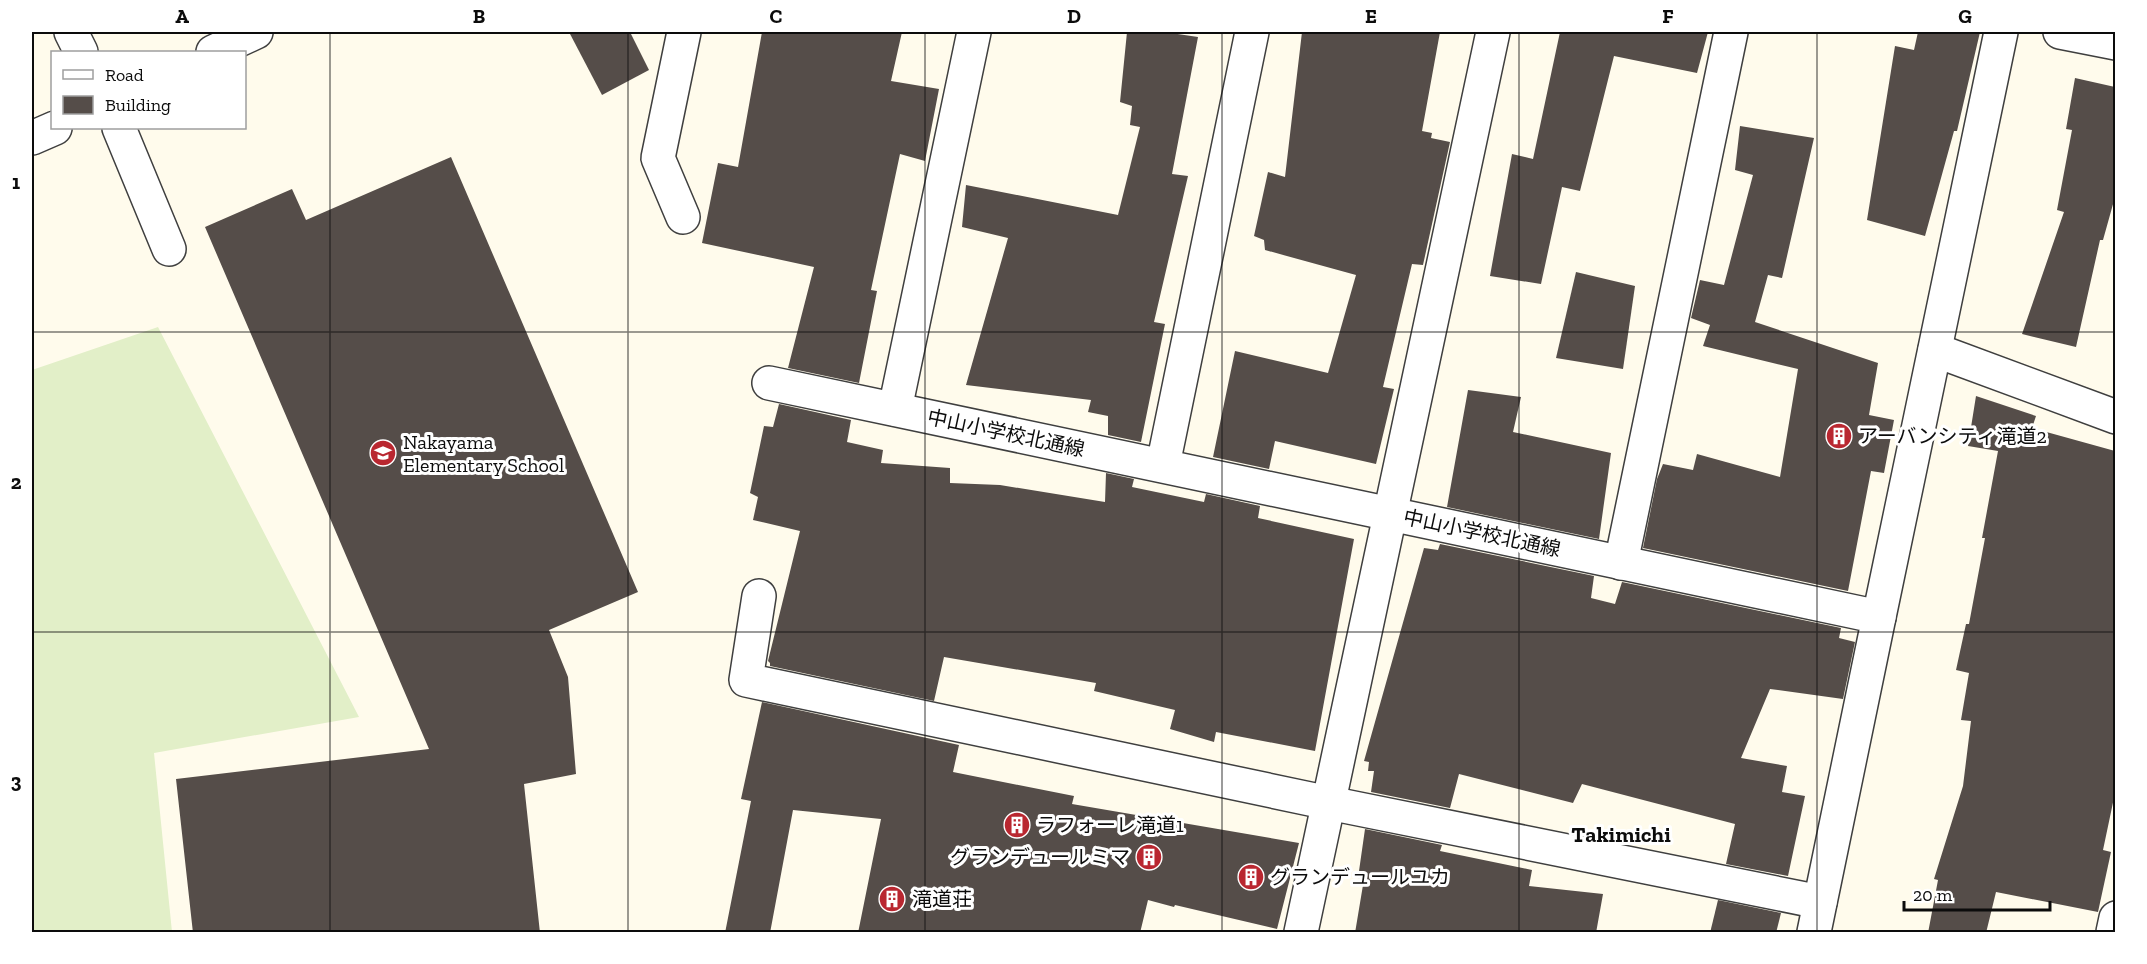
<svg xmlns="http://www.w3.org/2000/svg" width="2147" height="964" viewBox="0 0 2147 964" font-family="'Zilla Slab','Noto Sans JP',serif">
	<rect width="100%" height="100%" fill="#fffbec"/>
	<!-- pitch -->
	<polygon fill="#e2efc8" points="158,327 359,717 154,753 172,932 32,932 32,370"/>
	<!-- building -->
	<g fill="#554d49">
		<polygon points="569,32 630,32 649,70 602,95"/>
		<polygon points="762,32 902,32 891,81 939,89 925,161 900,154 871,290 877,291 859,383 788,368 814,267 702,243 718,163 738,167"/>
		<polygon points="1127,32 1164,32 1198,37 1172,174 1188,176 1154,322 1165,324 1141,442 1108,435 1108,416 1088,412 1091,400 966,385 1008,238 962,227 966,185 1118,215 1140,127 1130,125 1132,106 1120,102"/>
		<polygon points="1302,32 1440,32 1422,131 1432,133 1431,138 1450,142 1423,265 1412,264 1383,387 1394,389 1376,464 1275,441 1269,469 1213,457 1235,351 1328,373 1356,275 1265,250 1264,240 1254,236 1268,172 1285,177"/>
		<polygon points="1560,32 1708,32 1697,73 1614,56 1580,191 1562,187 1541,284 1490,276 1512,154 1533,159"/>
		<polygon points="1918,32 1980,32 1957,131 1954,131 1925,236 1867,220 1895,46 1914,50"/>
		<polygon points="2075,78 2115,87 2115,197 2103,240 2100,240 2076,347 2022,334 2064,212 2057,210 2072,130 2066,129"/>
		<polygon points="1740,126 1814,138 1782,278 1768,275 1755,322 1878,363 1869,415 1894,420 1884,473 1871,471 1848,591 1643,548 1657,479 1663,464 1693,470 1697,454 1780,477 1798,369 1703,346 1710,325 1691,318 1700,280 1724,285 1753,175 1735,170"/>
		<polygon points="451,157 638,592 549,630 568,677 576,774 524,784 540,933 193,933 176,779 429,749 205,227 292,189 306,220"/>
		<polygon points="1576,272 1635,286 1623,369 1556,358"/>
		<polygon points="1468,390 1521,397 1513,432 1611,453 1599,539 1447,507"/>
		<polygon points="1976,396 2036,416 2032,428 2115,451 2115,793 2103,850 2111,852 2098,912 1996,892 1986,933 1928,933 1938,880 1934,879 1963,786 1971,721 1961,720 1969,673 1956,670 1966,624 1969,624 1985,538 1982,538 1998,451 1968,446"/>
		<polygon points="779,404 851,420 847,442 883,450 881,463 950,468 950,483 1000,485 1105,502 1106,473 1134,479 1132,487 1204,502 1206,494 1260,506 1258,518 1354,539 1315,751 1216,732 1214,742 1170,729 1175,710 1094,691 1096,683 944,657 934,701 770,666 770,663 768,661 800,531 753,520 758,497 750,493 764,426 773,427"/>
		<polygon points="1440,544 1594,576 1591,598 1615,604 1622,582 1841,628 1839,638 1855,642 1843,699 1770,689 1741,758 1787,766 1782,792 1805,796 1788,876 1726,864 1735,824 1582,784 1573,803 1459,774 1450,808 1371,792 1374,771 1368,771 1369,762 1364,761 1424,548 1438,550"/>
		<polygon points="762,702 959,745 953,772 1074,796 1072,804 1299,843 1277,929 1175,905 1174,907 1148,900 1140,933 858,933 881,819 793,810 770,933 725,933 751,801 741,799"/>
		<polygon points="1365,829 1442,845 1440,851 1532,870 1529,886 1603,894 1596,933 1355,933 1364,879 1358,878"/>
		<polygon points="1718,900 1781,913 1776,933 1710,933"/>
	</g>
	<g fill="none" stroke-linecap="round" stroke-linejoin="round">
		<defs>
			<g id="minor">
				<polyline points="71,32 81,52"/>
				<polyline points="2060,32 2116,43"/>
				<polyline points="213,52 256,32"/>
				<polyline points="119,128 169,249"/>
				<polyline points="32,138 55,128"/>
				<polyline points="683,217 658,158 684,32"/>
				<polyline points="1935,350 2116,417"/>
				<polyline points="769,383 1879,617 1814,932"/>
				<polyline points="895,409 974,32"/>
				<polyline points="1163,465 1252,32"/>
				<polyline points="1621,563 1731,32"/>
				<polyline points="759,596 746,680 1329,803 1820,902"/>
				<polyline points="1879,617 2001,32"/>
				<polyline points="1301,932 1493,32"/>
				<polyline points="2113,932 2116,918"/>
			</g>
		</defs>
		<!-- minor casing -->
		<use href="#minor" stroke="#3f3f3f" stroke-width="36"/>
		<!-- minor -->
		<use href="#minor" stroke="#fff" stroke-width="33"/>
	</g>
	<!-- grid -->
	<path fill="none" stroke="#0c0c0c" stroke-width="1.5" stroke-opacity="0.55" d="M 330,32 L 330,932M 628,32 L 628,932M 925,32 L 925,932M 1222,32 L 1222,932M 1519,32 L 1519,932M 1817,32 L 1817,932M 32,332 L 2116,332M 32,632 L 2116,632"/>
	<!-- icons -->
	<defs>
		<symbol id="building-disc" viewBox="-11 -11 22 22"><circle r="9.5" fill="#b92730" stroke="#fff"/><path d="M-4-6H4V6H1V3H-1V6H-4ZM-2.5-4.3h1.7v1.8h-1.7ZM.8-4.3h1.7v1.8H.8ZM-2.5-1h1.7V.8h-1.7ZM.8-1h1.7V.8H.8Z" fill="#fff"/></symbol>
		<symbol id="school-disc" viewBox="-11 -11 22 22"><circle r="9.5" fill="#b92730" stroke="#fff"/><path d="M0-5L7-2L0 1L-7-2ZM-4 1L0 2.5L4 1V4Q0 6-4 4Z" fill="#fff"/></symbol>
	</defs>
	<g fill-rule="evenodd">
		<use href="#building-disc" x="1824" y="421" width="30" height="30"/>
		<use href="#school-disc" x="368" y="438" width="30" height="30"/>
		<use href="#building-disc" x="1002" y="810" width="30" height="30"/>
		<use href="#building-disc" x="1134" y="842" width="30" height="30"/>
		<use href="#building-disc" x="1236" y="862" width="30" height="30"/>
		<use href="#building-disc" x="877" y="884" width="30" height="30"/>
	</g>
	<g text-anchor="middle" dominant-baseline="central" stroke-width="6" stroke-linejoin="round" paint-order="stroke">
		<!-- street labels -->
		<g font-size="20" fill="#0c0c0c" stroke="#fff">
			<text transform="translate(1006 433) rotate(12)">中山小学校北通線</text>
			<text transform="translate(1482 533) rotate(12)">中山小学校北通線</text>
		</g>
		<!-- poi labels -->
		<g font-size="20" fill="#0c0c0c" stroke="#fff" text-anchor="start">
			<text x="1858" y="436">アーバンシティ滝道2</text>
			<text x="403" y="442">Nakayama<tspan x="403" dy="23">Elementary School</tspan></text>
			<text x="1036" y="825">ラフォーレ滝道1</text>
			<text x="1130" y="857" text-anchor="end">グランデュールミマ</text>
			<text x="1270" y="877">グランデュールユカ</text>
			<text x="912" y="899">滝道荘</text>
		</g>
		<!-- quarter labels -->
		<g font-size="22" font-weight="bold" fill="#0c0c0c" stroke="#fff">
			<text x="1621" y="834">Takimichi</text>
		</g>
	</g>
	<!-- border -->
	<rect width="2147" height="964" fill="none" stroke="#ffffff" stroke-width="66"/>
	<!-- legend -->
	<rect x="51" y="51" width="195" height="78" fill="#ffffff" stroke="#9e9e9e" stroke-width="1.5"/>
	<rect x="63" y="70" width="30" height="9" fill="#ffffff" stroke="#9e9e9e" stroke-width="1.5"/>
	<text x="105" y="81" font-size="18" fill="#0c0c0c">Road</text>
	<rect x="63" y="96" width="30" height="18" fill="#554d49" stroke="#9e9e9e" stroke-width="1.5"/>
	<text x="105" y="111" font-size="18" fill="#0c0c0c">Building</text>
	<!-- scale -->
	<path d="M1904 901v9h146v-9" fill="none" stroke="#0c0c0c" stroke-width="3"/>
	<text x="1913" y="901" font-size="18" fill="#0c0c0c" stroke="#ffffff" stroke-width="4.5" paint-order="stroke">20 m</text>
	<rect x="33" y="33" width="2081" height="898" fill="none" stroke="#0c0c0c" stroke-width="2"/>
	<g font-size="20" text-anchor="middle" font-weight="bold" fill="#0c0c0c">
		<text x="182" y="23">A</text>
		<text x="479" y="23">B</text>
		<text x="776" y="23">C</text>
		<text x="1074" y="23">D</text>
		<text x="1371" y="23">E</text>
		<text x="1668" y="23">F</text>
		<text x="1965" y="23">G</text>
		<text x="16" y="189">1</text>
		<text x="16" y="489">2</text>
		<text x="16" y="788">3</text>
	</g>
</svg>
